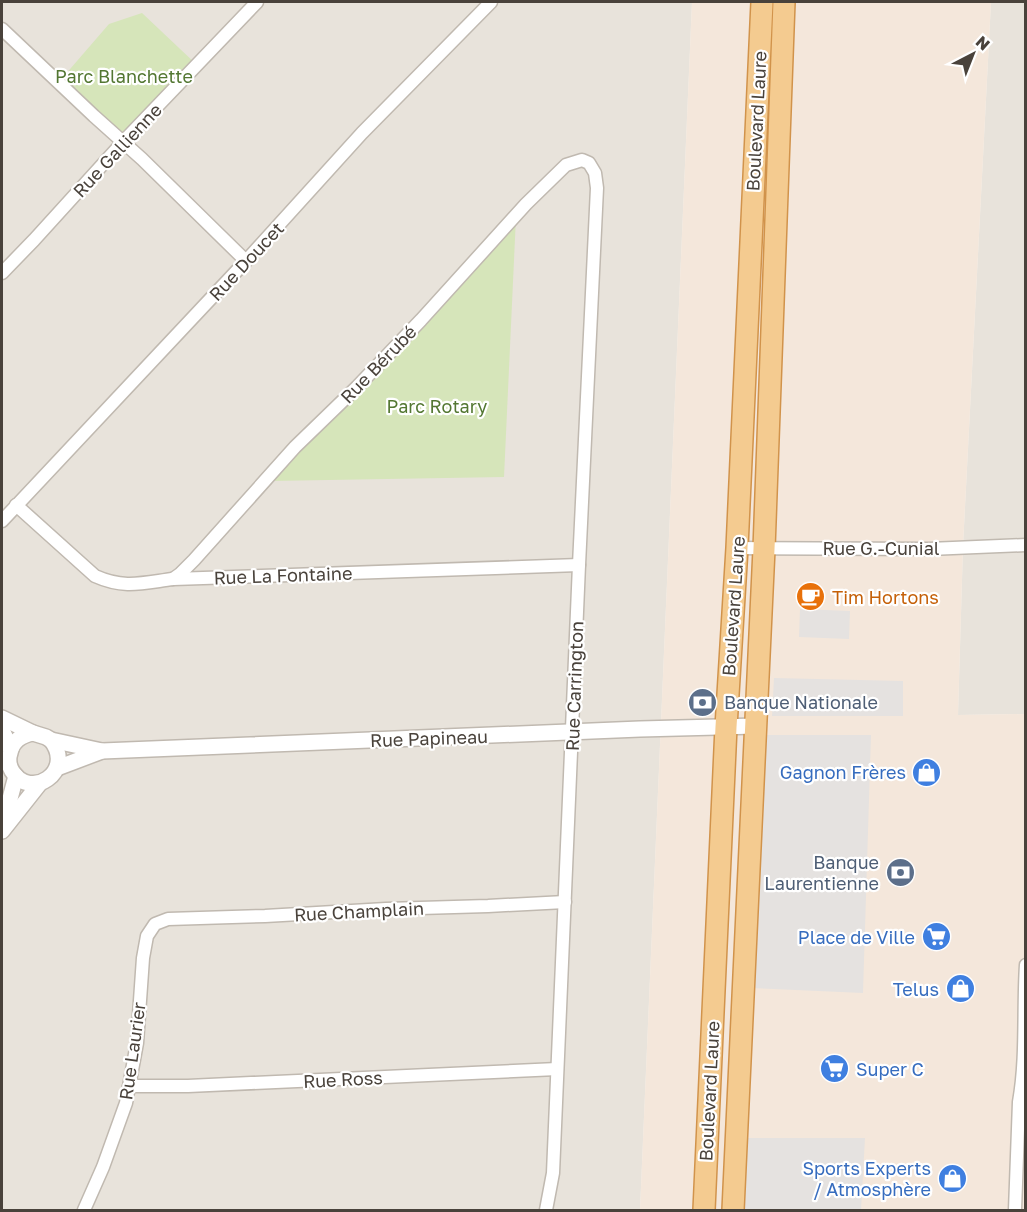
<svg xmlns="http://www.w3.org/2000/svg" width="1027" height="1212" viewBox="0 0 1027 1212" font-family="'Golos Text',sans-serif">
	<rect width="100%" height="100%" fill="#f5f2ed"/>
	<!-- residential -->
	<g fill="#e8e3db">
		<polygon points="2,2 692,2 640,1210 2,1210"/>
		<polygon points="991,2 1025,2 1025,714 958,715 963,546"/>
	</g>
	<!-- commercial -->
	<polygon fill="#f4e7db" points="692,2 991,2 963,546 958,715 1025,714 1025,1210 640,1210"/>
	<!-- green -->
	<g fill="#d6e5ba">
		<polygon points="142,13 197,65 121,145 58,83 109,24"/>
		<polygon points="516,217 504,477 270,481"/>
	</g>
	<!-- parking -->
	<g fill="#e5e2e0">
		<polygon points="800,609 850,611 849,639 799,637"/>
		<polygon points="774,678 903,681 903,716 772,716"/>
		<polygon points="763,735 871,735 863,993 752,988"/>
		<polygon points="746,1138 865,1138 861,1210 745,1210"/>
	</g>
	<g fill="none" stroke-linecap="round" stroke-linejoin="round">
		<defs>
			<g id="minor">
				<polyline points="2,29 94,116 142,159 246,261"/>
				<polyline points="2,273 34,240 123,142 257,2"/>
				<path d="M 16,505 L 95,576 C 124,589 142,583 173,579 L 579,565"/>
				<polyline points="2,521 246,261 362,133 491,2"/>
				<polyline points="737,548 929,549 1026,545"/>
				<polyline points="173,579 180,574 194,560 295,447 357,387 421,320 526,204 566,165 582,160 589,163 595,173 597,188 579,565 553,1173 546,1210"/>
				<polyline points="129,1086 188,1086 557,1069"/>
				<polyline points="84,1210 103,1167 126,1103 137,1043 143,958 147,936 155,924 168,919 265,916 386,909 488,906 565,902"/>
				<path d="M 1015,1210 L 1019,1102 C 1027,1057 1023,1010 1026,965"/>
			</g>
			<g id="tertiary">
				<polyline points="2,718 33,733 46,737 51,740 102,751 640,729 756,726"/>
				<polyline points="2,730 11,749"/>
				<path d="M 33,733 C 22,735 12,741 10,753 C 8,759 9,766 12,771 C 30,801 76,772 51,740"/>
				<polyline points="57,768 102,751"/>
				<polyline points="3,825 16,776"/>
				<polyline points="2,831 40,783"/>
			</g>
			<g id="trunk">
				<polyline points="704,1210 726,727 737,548 762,2"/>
				<polyline points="733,1210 764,549 784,2"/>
			</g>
		</defs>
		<!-- minor casing -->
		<use href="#minor" stroke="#c0b9b0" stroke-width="15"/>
		<!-- tertiary casing -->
		<use href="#tertiary" stroke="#c0b9b0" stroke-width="18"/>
		<!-- trunk casing -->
		<use href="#trunk" stroke="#d1934b" stroke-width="24"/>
		<!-- minor -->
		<use href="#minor" stroke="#fff" stroke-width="12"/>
		<!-- tertiary -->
		<use href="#tertiary" stroke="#fff" stroke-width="15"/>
		<!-- trunk -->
		<use href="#trunk" stroke="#f4cb90" stroke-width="21"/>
	</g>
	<!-- icons -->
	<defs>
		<symbol id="cafe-disc" viewBox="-11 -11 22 22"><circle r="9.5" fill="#e8710a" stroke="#fff"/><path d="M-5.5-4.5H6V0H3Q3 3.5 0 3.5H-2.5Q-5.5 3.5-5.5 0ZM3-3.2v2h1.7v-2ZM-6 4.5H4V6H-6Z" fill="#fff"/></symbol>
		<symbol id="bank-disc" viewBox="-11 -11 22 22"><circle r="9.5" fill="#5c6f8a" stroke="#fff"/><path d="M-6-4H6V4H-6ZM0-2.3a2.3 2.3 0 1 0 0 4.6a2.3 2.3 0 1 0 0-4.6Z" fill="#fff"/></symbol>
		<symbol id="shop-disc" viewBox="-11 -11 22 22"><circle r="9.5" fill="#3f7fe0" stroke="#fff"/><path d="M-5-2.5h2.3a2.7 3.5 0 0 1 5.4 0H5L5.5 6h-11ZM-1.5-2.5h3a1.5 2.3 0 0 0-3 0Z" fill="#fff"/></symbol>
		<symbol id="supermarket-disc" viewBox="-11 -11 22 22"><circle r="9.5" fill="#3f7fe0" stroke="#fff"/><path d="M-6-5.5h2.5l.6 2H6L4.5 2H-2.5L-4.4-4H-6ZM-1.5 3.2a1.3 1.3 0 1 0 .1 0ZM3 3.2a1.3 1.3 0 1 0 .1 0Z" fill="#fff"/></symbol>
	</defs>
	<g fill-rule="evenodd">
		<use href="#cafe-disc" x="794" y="580" width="33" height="33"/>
		<use href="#bank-disc" x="686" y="686" width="33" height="33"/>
		<use href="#shop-disc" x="910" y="756" width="33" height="33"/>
		<use href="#bank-disc" x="884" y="856" width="33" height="33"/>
		<use href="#supermarket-disc" x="920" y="920" width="33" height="33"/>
		<use href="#shop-disc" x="944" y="972" width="33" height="33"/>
		<use href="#supermarket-disc" x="818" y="1052" width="33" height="33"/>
		<use href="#shop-disc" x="936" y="1162" width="33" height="33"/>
	</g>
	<g text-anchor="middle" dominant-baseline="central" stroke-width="4.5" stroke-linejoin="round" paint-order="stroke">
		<!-- park labels -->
		<g font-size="18" fill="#537732" stroke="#fff">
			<text x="124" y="76">Parc Blanchette</text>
			<text x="437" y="406">Parc Rotary</text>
		</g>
		<!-- street labels -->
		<g font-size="18" fill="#49423b" stroke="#fff">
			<text transform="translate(756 121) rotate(-87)">Boulevard Laure</text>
			<text transform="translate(117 150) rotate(-47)">Rue Gallienne</text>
			<text transform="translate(246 261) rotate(-47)">Rue Doucet</text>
			<text transform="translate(378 364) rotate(-46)">Rue Bérubé</text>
			<text x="881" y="548">Rue G.-Cunial</text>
			<text transform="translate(283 575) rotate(-2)">Rue La Fontaine</text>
			<text transform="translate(733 606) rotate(-86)">Boulevard Laure</text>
			<text transform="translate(574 686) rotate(-88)">Rue Carrington</text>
			<text transform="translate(429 738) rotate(-2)">Rue Papineau</text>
			<text transform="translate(359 911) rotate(-3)">Rue Champlain</text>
			<text transform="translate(132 1051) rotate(-82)">Rue Laurier</text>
			<text transform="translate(343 1079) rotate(-3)">Rue Ross</text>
			<text transform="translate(709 1091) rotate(-87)">Boulevard Laure</text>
		</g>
		<!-- food labels -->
		<g font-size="18" fill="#c56008" stroke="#fff" text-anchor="start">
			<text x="832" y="597">Tim Hortons</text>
		</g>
		<!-- service labels -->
		<g font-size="18" fill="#4e5e75" stroke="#fff" text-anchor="start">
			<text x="724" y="702">Banque Nationale</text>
			<text x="879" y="862" text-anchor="end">Banque<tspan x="879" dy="21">Laurentienne</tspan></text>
		</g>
		<!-- shop labels -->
		<g font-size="18" fill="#366cbe" stroke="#fff" text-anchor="end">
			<text x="906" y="772">Gagnon Frères</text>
			<text x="915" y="937">Place de Ville</text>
			<text x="939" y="989">Telus</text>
			<text x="856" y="1069" text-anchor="start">Super C</text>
			<text x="931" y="1168">Sports Experts<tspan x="931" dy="21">/ Atmosphère</tspan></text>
		</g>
	</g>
	<!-- border -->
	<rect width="1027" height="1212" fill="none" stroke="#49423b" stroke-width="6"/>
	<!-- north arrow -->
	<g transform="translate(973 54) rotate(42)" stroke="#ffffff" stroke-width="4.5" paint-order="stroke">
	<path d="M0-4.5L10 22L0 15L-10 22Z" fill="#49423b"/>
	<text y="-9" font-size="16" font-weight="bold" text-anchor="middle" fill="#49423b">N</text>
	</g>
</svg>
